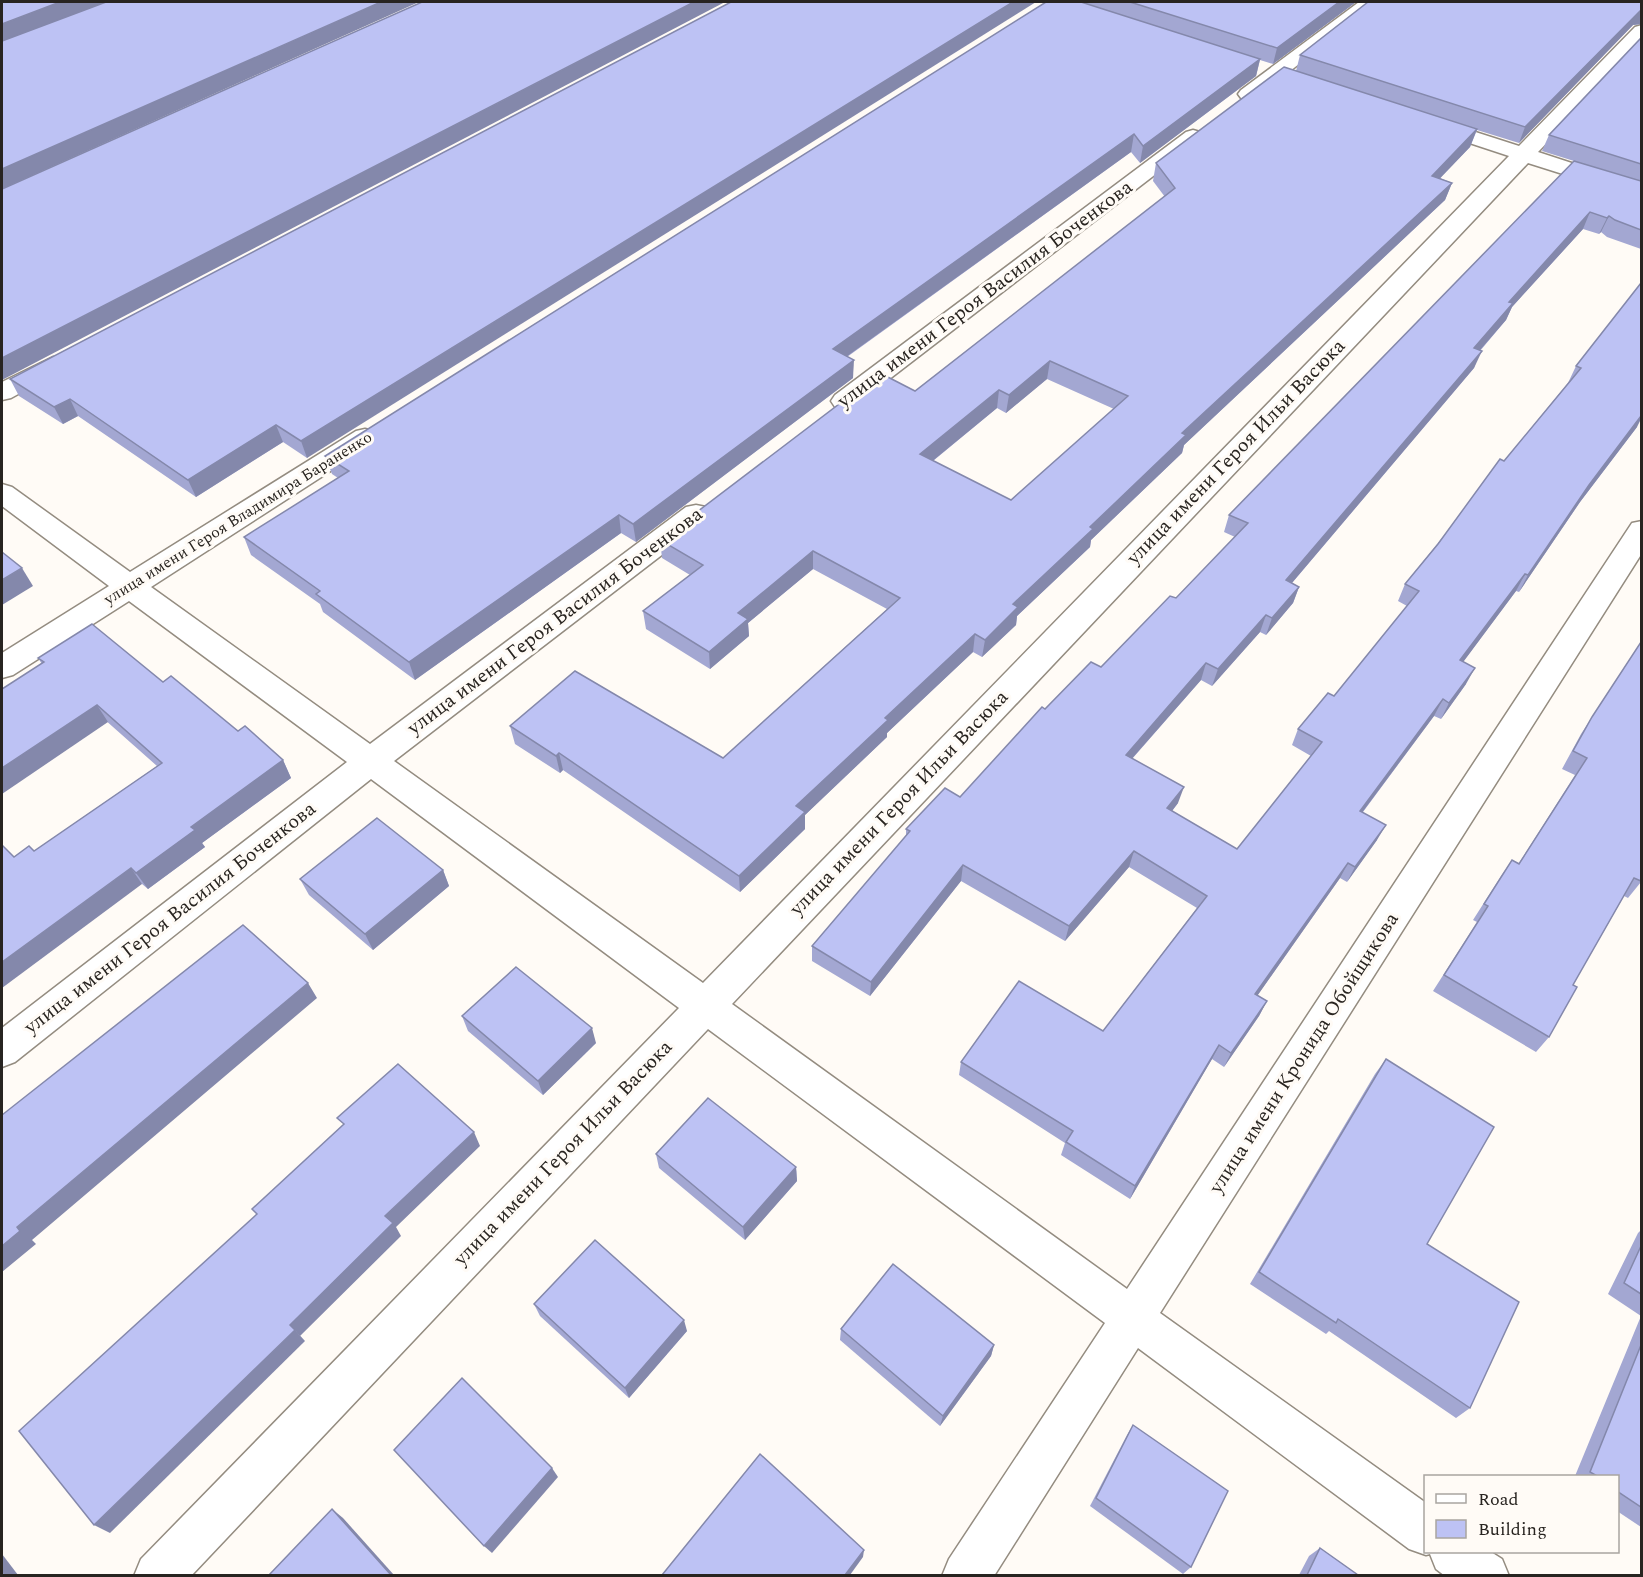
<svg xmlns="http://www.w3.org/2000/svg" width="1643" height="1577" viewBox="0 0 1643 1577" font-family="Spectral,serif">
	<rect width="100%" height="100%" fill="#fffbf6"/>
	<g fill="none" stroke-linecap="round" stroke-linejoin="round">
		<defs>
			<g id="minor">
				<polygon points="1359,2 1379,2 1255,98 1241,98 1238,94 1241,90"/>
				<polygon points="1642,25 1642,43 1538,152 1642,186 1642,199 1528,163 732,1004 1127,1289 1632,523 1642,521 1642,553 1160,1313 1426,1503 1426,1552 1491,1552 1502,1559 1509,1576 1445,1576 1436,1569 1430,1554 1426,1555 1409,1549 1138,1348 994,1576 942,1576 949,1559 1105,1323 708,1029 191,1576 134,1576 141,1559 679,1008 371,779 15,1062 2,1067 2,1028 347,762 129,601 13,675 2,678 2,653 109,586 2,506 2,484 12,487 130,572 356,431 365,429 374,431 378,437 374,443 151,587 370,744 686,507 696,505 706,507 710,514 706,521 394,761 703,983 1509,156 1424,128 1421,124 1424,120 1438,120 1519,146 1635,27"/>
				<polygon points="1193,130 1200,132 1203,136 1200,140 853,407 844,409 835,407 831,401 835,395 1186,132"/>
				<polygon points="53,357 62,360 66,365 62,370 11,398 2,400 2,382"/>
			</g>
		</defs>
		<!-- minor casing -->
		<use href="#minor" stroke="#948c80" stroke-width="3"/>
		<!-- minor -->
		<use href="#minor" fill="#fff" fill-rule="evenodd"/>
	</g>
	<!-- wall -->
	<g fill="#a3a7d2" fill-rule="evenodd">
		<polygon points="731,2 307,458 283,442 196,497 78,416 63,424 19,396 10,379"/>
		<polygon points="1046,2 1356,2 1273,64 1260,60 1256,76 1140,163 1131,152 847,357 853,378 636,542 621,533 415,680 323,612 320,604 251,555 244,537 338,478 332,474 325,456"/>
		<path d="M 1641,2 L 1641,24 L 1633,25 L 1519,143 L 1477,130 L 1470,147 L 1440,178 L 1452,183 L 1445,200 L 1184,445 L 1182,453 L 1091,540 L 1090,547 L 1017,616 L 1016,625 L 982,657 L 973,652 L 887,733 L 887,737 L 805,815 L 805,829 L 740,892 L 563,770 L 560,773 L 515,744 L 510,726 L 723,758 L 887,609 L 813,569 L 748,623 L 749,636 L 710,669 L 646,629 L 643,611 L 690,575 L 662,558 L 660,540 L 915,391 L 1165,197 L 1153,181 L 1156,163 L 1296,71 L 1300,55 ZM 1047,379 L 1114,409 L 1011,500 L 933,461 L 997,408 L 1006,413 Z"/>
		<polygon points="1641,38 1641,249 1607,237 1601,232 1599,234 1583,229 1512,307 1506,320 1480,351 1474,368 1292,583 1299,587 1293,603 1266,635 1260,632 1212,686 1201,680 1132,759 1178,803 1172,811 1237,849 1311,756 1292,745 1298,729 1334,696 1407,606 1398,601 1405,584 1504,461 1568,383 1576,366 1641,283 1637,427 1580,502 1519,592 1516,591 1463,662 1466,684 1441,719 1434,716 1363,812 1377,840 1347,882 1340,878 1257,996 1267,1001 1259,1016 1224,1067 1212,1059 1130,1199 1061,1155 1065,1143 959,1075 961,1062 1103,1031 1197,908 1129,867 1065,941 961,881 870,996 812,961 812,946 906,836 906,829 960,797 1045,709 1101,667 1176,598 1235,537 1224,532 1229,515 1574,161 1542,151 1549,135"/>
		<polygon points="1641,642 1641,882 1628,898 1624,896 1573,985 1549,1037 1536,1052 1433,991 1477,922 1473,920 1501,876 1512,860 1519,863 1575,775 1562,769 1581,734"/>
		<polygon points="38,658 163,682 283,760 291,778 202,843 205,847 148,889 142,884 14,857 34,851 157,766 42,664"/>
		<polygon points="443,870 449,886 373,950 309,895 300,879"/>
		<polygon points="462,1016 596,1043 543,1095 468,1031"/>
		<polygon points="1386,1059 1427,1244 1470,1408 1456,1418 1329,1331 1326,1334 1250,1284 1375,1074"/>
		<polygon points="656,1154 796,1167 797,1181 745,1240 659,1168"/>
		<polygon points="1641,1230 1641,1527 1617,1511 1617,1476 1575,1476 1641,1316 1608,1294 1638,1233"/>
		<polygon points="534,1304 687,1331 629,1398 540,1316"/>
		<polygon points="841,1329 994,1345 991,1356 940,1426 840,1340"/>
		<polygon points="1133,1425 1191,1567 1183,1574 1090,1506 1127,1435"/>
		<polygon points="1320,1548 1358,1575 1299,1575 1309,1556"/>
	</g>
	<!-- shaded-wall -->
	<g fill="#8488ab">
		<polygon points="60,2 107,2 2,42 2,24"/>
		<polygon points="381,2 419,2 2,189 2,169"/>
		<polygon points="694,2 725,2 2,380 2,358"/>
		<polygon points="1013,2 1036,2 307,458 301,441"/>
		<polygon points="1339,2 1356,2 1273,64 1277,48"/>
		<polygon points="1640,10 1641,10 1641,24 1633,25 1519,143 1525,127"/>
		<polygon points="1260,59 1256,76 1140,163 1143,146"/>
		<polygon points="1477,129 1470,147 1426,193 1432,176"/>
		<polygon points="1134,134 1131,152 832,367 833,349"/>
		<polygon points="1452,183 1445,200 1184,445 1182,453 1091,540 1090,547 1017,616 1016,625 982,657 985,640 1013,604 1182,433"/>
		<polygon points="1590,212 1583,229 1512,307 1506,320 1467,365 1474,348 1509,302"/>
		<polygon points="1609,216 1601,232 1599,234 1607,218"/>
		<polygon points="1482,351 1474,368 1280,597 1286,580"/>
		<polygon points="854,360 853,378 636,542 633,524"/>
		<polygon points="1050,361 1047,379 1006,413 1009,395"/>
		<polygon points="999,390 997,408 919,472 920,454"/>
		<polygon points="70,399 78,416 63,424 54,407"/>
		<polygon points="1641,416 1641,419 1637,427 1580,502 1519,592 1528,575 1589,485"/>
		<polygon points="276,425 283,442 196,497 188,480"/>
		<polygon points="619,515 621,533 415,680 409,662"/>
		<polygon points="813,551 813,569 748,623 749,636 710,669 709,652 738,613"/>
		<polygon points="22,568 33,586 2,605 2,580"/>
		<polygon points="1525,574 1516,591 1452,677 1460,660"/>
		<polygon points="1299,587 1293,603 1266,635 1272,618"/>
		<polygon points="1266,615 1260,632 1212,686 1218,669"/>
		<polygon points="975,634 973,652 887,733 887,737 805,815 805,829 740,892 739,876 796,806 885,718"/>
		<polygon points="1206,663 1201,680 1121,771 1126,755"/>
		<polygon points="1475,668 1466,684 1441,719 1449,703"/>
		<polygon points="1443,699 1434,716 1352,826 1360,811"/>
		<polygon points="97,705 108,722 2,794 2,768"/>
		<polygon points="559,753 563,770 560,773 556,756"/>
		<polygon points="283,760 291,778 202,843 205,847 148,889 136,873 191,827"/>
		<polygon points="1184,787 1178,803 1162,824 1167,808"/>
		<polygon points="1386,825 1377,840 1347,882 1355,867"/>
		<polygon points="1134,851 1129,867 1065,941 1069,926"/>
		<polygon points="1348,863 1340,878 1248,1009 1255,994"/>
		<polygon points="963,865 961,881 870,996 871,982"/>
		<polygon points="131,868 142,884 2,988 2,962"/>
		<polygon points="443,870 449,886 373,950 365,934"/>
		<polygon points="308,983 317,998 32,1240 36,1244 2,1272 2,1246 17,1227"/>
		<polygon points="1267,1001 1259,1016 1224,1067 1231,1053"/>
		<polygon points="592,1028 596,1043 543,1095 538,1081"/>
		<polygon points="1219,1045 1212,1059 1130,1199 1135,1186"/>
		<polygon points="474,1132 480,1146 396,1227 401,1236 300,1336 290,1325 385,1216"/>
		<polygon points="796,1167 797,1181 745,1240 743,1227"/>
		<polygon points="684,1320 687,1331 629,1398 625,1388"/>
		<polygon points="295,1330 305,1341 110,1533 94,1525"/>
		<polygon points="994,1345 991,1356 940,1426 943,1416"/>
		<polygon points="552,1468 558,1477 492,1553 484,1546"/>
		<polygon points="332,1509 343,1518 394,1575 391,1575"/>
		<polygon points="864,1550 863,1557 850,1575 845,1575"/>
		<polygon points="2,1554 18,1575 4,1575 2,1572"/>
	</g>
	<!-- building -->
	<g fill="#bdc2f4" stroke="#8488ab" stroke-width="1.5" fill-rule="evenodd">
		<polygon points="2,2 60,2 2,24"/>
		<polygon points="106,2 381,2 2,169 2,41"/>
		<polygon points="422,2 694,2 2,358 2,189"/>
		<polygon points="731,2 1013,2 301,441 276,425 188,480 70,399 54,407 10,379"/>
		<polygon points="1046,2 1081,2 1260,59 1143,146 1134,134 833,349 854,360 633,524 619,515 409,662 316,594 320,591 244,537 349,471 325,456"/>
		<polygon points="1130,2 1339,2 1277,48"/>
		<polygon points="1368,2 1641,2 1641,10 1525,127 1300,55"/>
		<polygon points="1641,38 1641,164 1549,135"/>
		<path d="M 1284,67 L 1477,129 L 1432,176 L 1452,183 L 1182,433 L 1186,435 L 1090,527 L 1093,529 L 1013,604 L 1018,607 L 985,640 L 975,634 L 885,718 L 888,720 L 796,806 L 805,812 L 739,876 L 559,753 L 556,756 L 510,726 L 575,671 L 723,758 L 900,598 L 813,551 L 738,613 L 748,619 L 709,652 L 643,611 L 703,565 L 660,540 L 880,373 L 915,391 L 1175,188 L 1156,163 ZM 1050,361 L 1128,396 L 1011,500 L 920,454 L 999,390 L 1009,395 Z"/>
		<polygon points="1574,161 1641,181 1641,230 1615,220 1609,216 1607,218 1590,212 1509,302 1513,303 1474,348 1482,351 1286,580 1299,587 1272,618 1266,615 1218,669 1206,663 1126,755 1184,787 1167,808 1237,849 1322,742 1298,729 1328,693 1334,696 1419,591 1405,584 1438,544 1500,459 1504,461 1581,368 1576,366 1641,283 1641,416 1589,485 1528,575 1525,574 1460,660 1475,668 1449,703 1443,699 1360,811 1386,825 1355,867 1348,863 1255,994 1267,1001 1231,1053 1219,1045 1135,1186 1066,1142 1073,1131 961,1062 1019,981 1103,1031 1207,896 1134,851 1069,926 963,865 871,982 812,946 910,831 906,829 945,788 960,797 1042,707 1045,709 1091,662 1101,667 1170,596 1176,598 1248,523 1229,515"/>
		<polygon points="2,552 22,568 2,580"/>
		<polygon points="92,624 163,682 171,676 238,731 245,726 283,760 191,827 195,830 136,873 131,868 2,962 2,845 14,857 29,846 34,851 162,763 97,705 2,768 2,689 44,662 38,658"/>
		<polygon points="1641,642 1641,881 1634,878 1573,985 1577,987 1549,1037 1444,975 1488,906 1484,904 1512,860 1519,864 1587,758 1573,751 1592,717"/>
		<polygon points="377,818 443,870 365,934 300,879"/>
		<polygon points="243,925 308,983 17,1227 20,1231 2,1246 2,1115"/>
		<polygon points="516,967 592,1028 538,1081 462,1016"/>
		<polygon points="1386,1059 1494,1127 1427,1244 1519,1302 1470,1408 1338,1319 1336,1323 1259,1272"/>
		<polygon points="398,1064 474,1132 385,1216 393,1223 290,1325 295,1330 94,1525 19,1431 257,1214 252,1209 344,1124 337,1118"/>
		<polygon points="708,1098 796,1167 743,1227 656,1154"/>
		<polygon points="595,1240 684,1320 625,1388 534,1304"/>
		<polygon points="1641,1246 1641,1294 1624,1283"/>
		<polygon points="893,1264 994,1345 943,1416 841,1329"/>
		<polygon points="1641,1345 1641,1507 1617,1491 1617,1476 1597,1476 1590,1472"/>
		<polygon points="462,1378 552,1468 484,1546 394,1450"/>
		<polygon points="1133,1425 1228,1491 1191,1567 1096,1498"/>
		<polygon points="760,1454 864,1550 845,1575 662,1575"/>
		<polygon points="332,1509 391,1575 269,1575"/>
		<polygon points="1320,1548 1358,1575 1307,1575"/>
	</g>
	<g text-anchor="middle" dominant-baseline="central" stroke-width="6" stroke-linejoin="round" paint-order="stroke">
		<!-- far-street labels -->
		<g font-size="16" fill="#282420" stroke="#fffbf6">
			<text transform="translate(238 518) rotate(-32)">улица имени Героя Владимира Бараненко</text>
		</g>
		<!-- street labels -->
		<g font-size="20" fill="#282420" stroke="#fffbf6">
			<text transform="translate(985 294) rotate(-37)">улица имени Героя Василия Боченкова</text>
			<text transform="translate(1236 452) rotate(-46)">улица имени Героя Ильи Васюка</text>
			<text transform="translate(555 621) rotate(-37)">улица имени Героя Василия Боченкова</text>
			<text transform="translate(899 803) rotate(-46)">улица имени Героя Ильи Васюка</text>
			<text transform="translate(170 918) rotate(-38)">улица имени Героя Василия Боченкова</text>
			<text transform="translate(1304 1053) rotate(-57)">улица имени Кронида Обойщикова</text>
			<text transform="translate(563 1153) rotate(-46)">улица имени Героя Ильи Васюка</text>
		</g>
	</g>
	<!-- border -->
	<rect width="1643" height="1577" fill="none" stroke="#282420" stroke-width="6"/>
	<!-- legend -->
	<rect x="1424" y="1475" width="195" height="78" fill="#fffbf6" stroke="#a9a5a0" stroke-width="1.5"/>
	<rect x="1436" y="1494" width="30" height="9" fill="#ffffff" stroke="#a9a5a0" stroke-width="1.5"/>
	<text x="1478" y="1505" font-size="18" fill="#282420">Road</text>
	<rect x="1436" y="1520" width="30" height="18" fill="#bdc2f4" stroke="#a9a5a0" stroke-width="1.5"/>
	<text x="1478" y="1535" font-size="18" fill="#282420">Building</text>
</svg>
